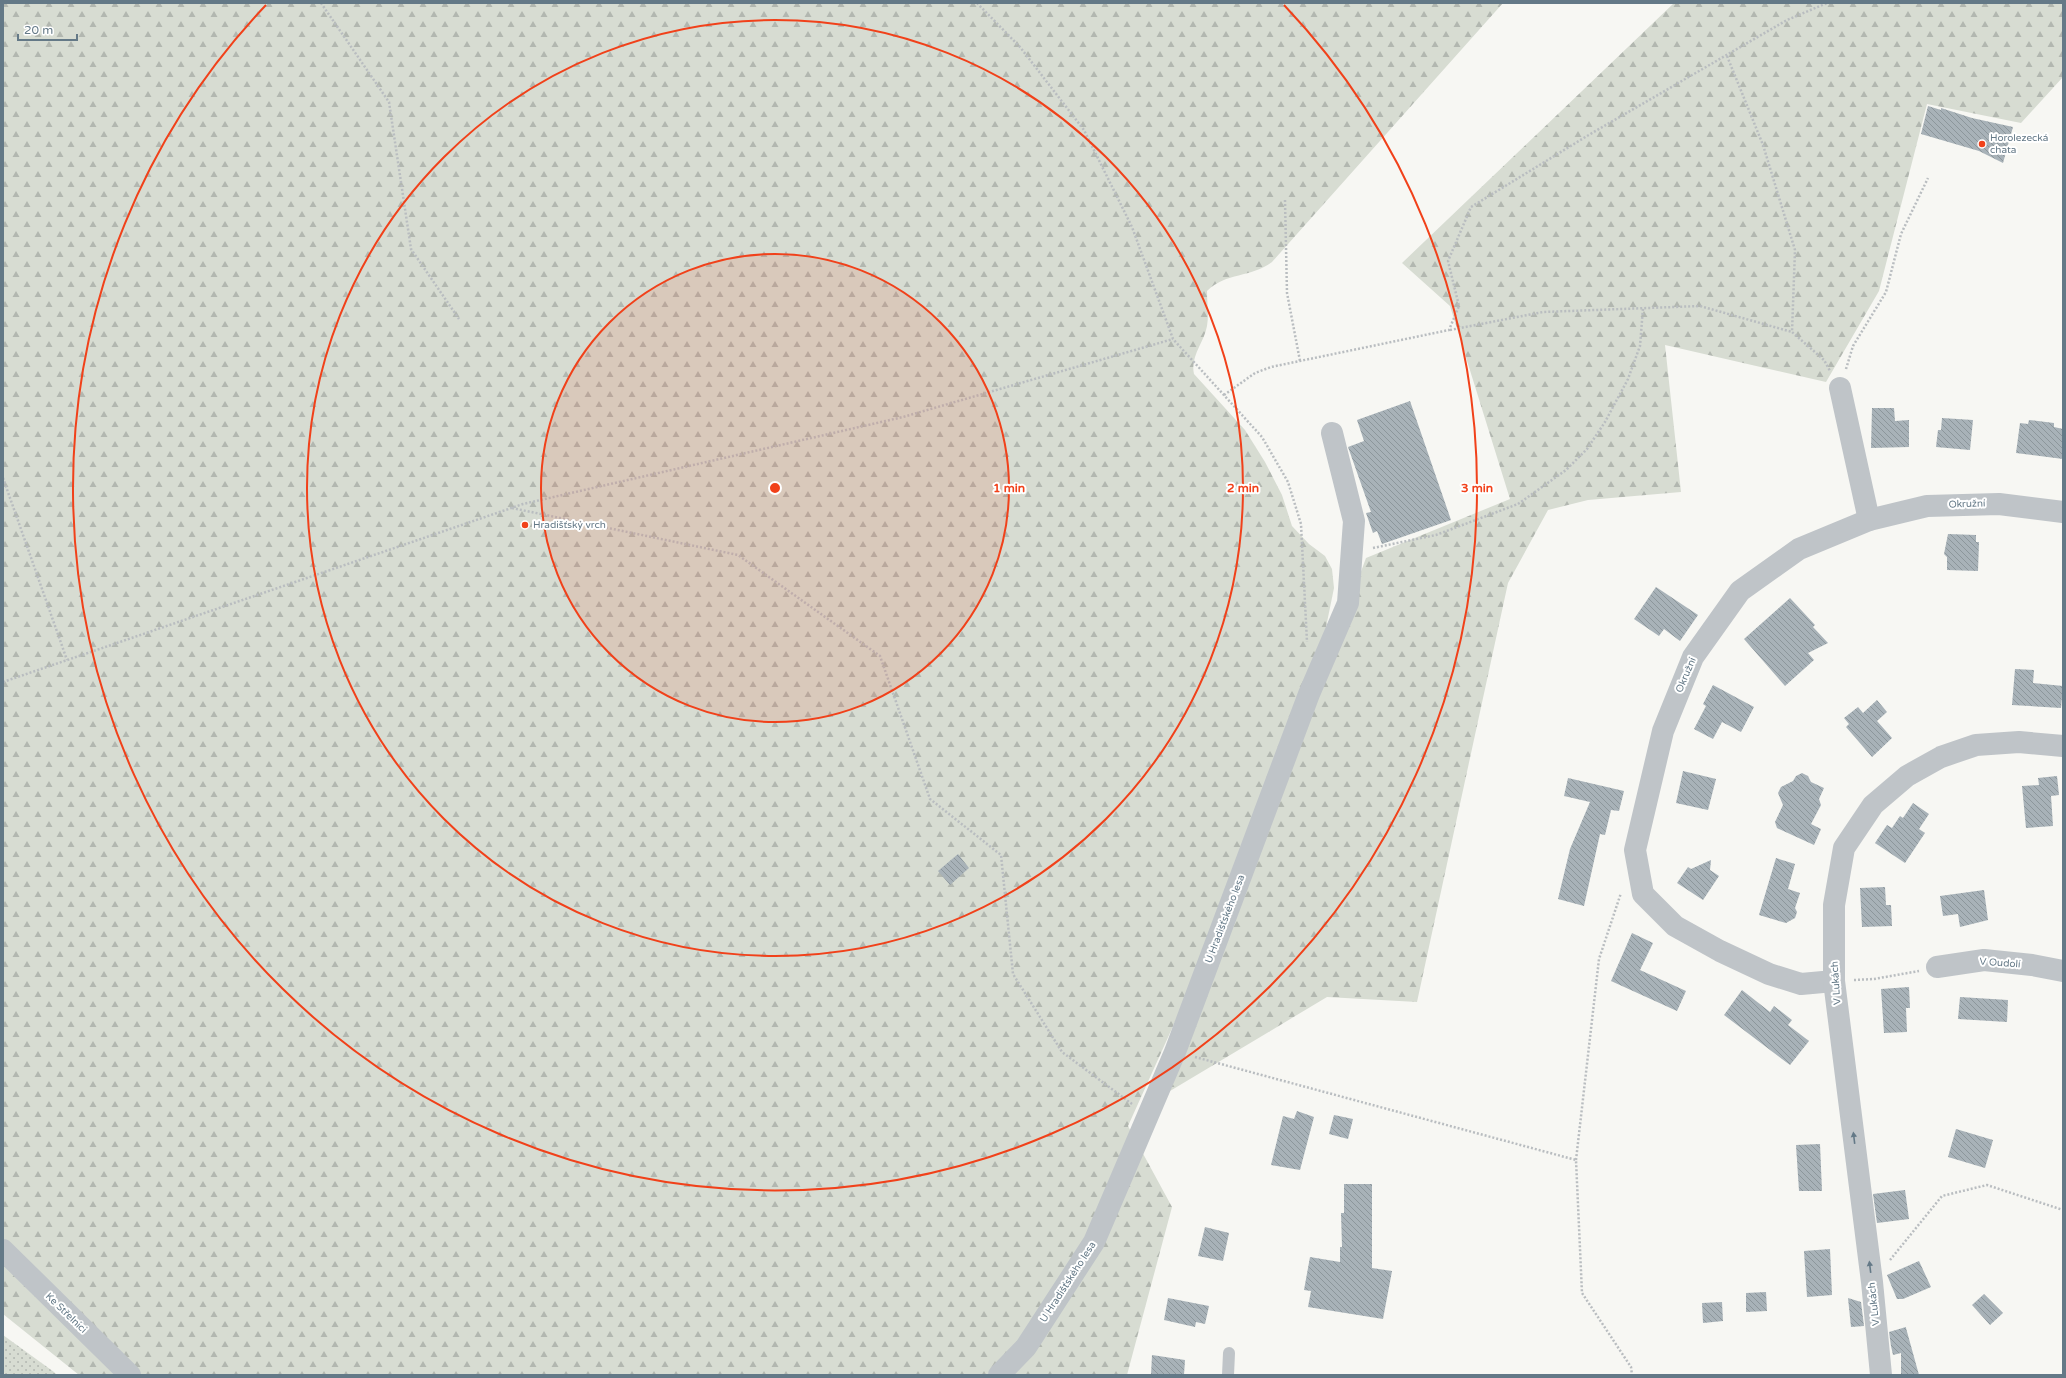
<svg xmlns="http://www.w3.org/2000/svg" width="2066" height="1378" viewBox="0 0 2066 1378" font-family="'Varela Round',sans-serif">
	<defs>
		<pattern id="grass-dots" width="8" height="8" patternUnits="userSpaceOnUse"><rect width="8" height="8" fill="#d7dcd2"/><path d="M2 2h.1M6 6h.1" fill="none" stroke="#b2b7b0" stroke-width="1.8" stroke-linecap="round"/></pattern>
		<pattern id="forest-firs" width="22" height="20" patternUnits="userSpaceOnUse"><rect width="22" height="20" fill="#d7dcd2"/><path d="M5 1l3.5 6h-7zM16 11l3.5 6h-7z" fill="#b2b7b0"/></pattern>
		<pattern id="building-back-hatch" width="6" height="6" patternUnits="userSpaceOnUse"><rect width="6" height="6" fill="#a8b2b8"/><path d="M-1 5l2 2M0 0l6 6M5-1l2 2" fill="none" stroke="#8c969b"/></pattern>
	</defs>
	<rect width="100%" height="100%" fill="#f7f7f3"/>
	<!-- grass -->
	<polygon fill="url(#grass-dots)" points="3,1335 54,1372 57,1375 3,1375"/>
	<!-- forest -->
	<g fill="url(#forest-firs)">
		<path d="M 3,3 L 1503,3 L 1272,262 C 1251,278 1226,272 1207,291 C 1207,302 1209,315 1207,326 C 1204,343 1190,356 1194,374 L 1245,430 L 1265,462 L 1282,495 L 1292,526 L 1309,544 L 1325,556 L 1332,569 L 1334,588 L 1324,637 L 1188,993 L 1128,1126 L 1172,1207 L 1127,1375 L 79,1375 L 3,1314 Z"/>
		<polygon points="1674,3 2063,3 2063,77 2021,123 1927,104 1879,291 1826,382 1665,345 1681,492 1588,500 1548,510 1508,583 1417,1002 1327,997 1170,1091 1366,558 1510,499 1450,306 1402,263"/>
	</g>
	<!-- building -->
	<g fill="url(#building-back-hatch)">
		<polygon points="1928,106 1941,110 1941,108 1972,118 2013,127 2003,163 1979,151 1921,134"/>
		<polygon points="1410,401 1451,520 1382,544 1377,531 1373,533 1366,513 1371,512 1348,447 1364,441 1357,420"/>
		<polygon points="1872,408 1894,408 1895,421 1909,420 1909,447 1871,448"/>
		<polygon points="1942,418 1973,420 1970,450 1936,447 1938,430 1941,430"/>
		<polygon points="2029,420 2054,423 2054,427 2063,429 2063,459 2016,453 2020,423 2028,424"/>
		<polygon points="1948,534 1976,535 1976,542 1979,542 1978,571 1947,570 1947,557 1944,554"/>
		<polygon points="1656,587 1698,615 1680,641 1664,629 1659,636 1634,619"/>
		<polygon points="1790,598 1815,625 1813,627 1828,643 1808,653 1814,660 1785,686 1744,639"/>
		<polygon points="2015,669 2034,670 2033,683 2063,686 2061,708 2012,705"/>
		<polygon points="1713,685 1754,707 1741,732 1722,722 1713,739 1694,729 1706,706 1703,704"/>
		<polygon points="1877,700 1887,712 1877,721 1892,738 1872,757 1846,727 1849,724 1844,718 1858,707 1863,713"/>
		<polygon points="1683,771 1716,779 1708,810 1676,803"/>
		<polygon points="1802,773 1808,776 1811,782 1824,788 1819,799 1821,805 1811,824 1821,829 1814,845 1777,828 1775,822 1783,805 1778,793 1781,787 1793,781 1796,776"/>
		<polygon points="2057,776 2059,795 2051,796 2053,826 2026,828 2022,786 2039,785 2038,778"/>
		<polygon points="1568,778 1624,791 1619,811 1611,810 1605,835 1600,834 1584,906 1558,899 1570,849 1590,802 1564,796"/>
		<polygon points="1913,803 1929,814 1919,829 1925,833 1905,863 1875,843 1887,825 1892,828 1900,816 1903,818"/>
		<polygon points="958,854 969,868 950,885 938,871"/>
		<polygon points="1776,858 1795,864 1788,889 1800,893 1795,908 1797,912 1795,918 1786,923 1759,915"/>
		<polygon points="1711,860 1710,870 1719,876 1703,900 1677,883 1688,867 1691,869"/>
		<polygon points="1885,887 1886,905 1891,905 1892,926 1862,927 1860,888"/>
		<polygon points="1984,890 1988,920 1960,927 1958,914 1943,916 1940,896"/>
		<polygon points="1632,933 1653,943 1640,970 1686,991 1677,1011 1611,981"/>
		<polygon points="1909,987 1910,1008 1906,1008 1907,1032 1884,1033 1881,989"/>
		<polygon points="1742,990 1770,1012 1774,1006 1792,1020 1788,1025 1809,1041 1790,1065 1724,1015"/>
		<polygon points="1960,997 2008,1000 2007,1022 1958,1019"/>
		<polygon points="1297,1111 1314,1117 1300,1170 1271,1165 1283,1116 1294,1119"/>
		<polygon points="1334,1115 1353,1119 1348,1139 1329,1134"/>
		<polygon points="1956,1129 1993,1140 1985,1168 1948,1157"/>
		<polygon points="1820,1144 1822,1191 1799,1191 1796,1145"/>
		<polygon points="1344,1184 1372,1184 1372,1268 1392,1271 1383,1319 1308,1307 1311,1291 1304,1290 1310,1257 1340,1262 1340,1247 1342,1247 1341,1213 1344,1213"/>
		<polygon points="1905,1190 1909,1219 1877,1223 1873,1194"/>
		<polygon points="1205,1227 1229,1233 1223,1261 1198,1256"/>
		<polygon points="1830,1249 1832,1295 1807,1297 1804,1251"/>
		<polygon points="1919,1261 1931,1287 1903,1299 1897,1299 1887,1275"/>
		<polygon points="1766,1292 1767,1311 1746,1312 1746,1293"/>
		<polygon points="1984,1294 2003,1313 1990,1325 1972,1305"/>
		<polygon points="1168,1298 1209,1306 1205,1324 1196,1322 1195,1327 1164,1320"/>
		<polygon points="1848,1298 1861,1302 1864,1326 1851,1327"/>
		<polygon points="1722,1302 1723,1321 1703,1323 1702,1303"/>
		<polygon points="1906,1327 1906,1328 1919,1375 1901,1375 1901,1353 1893,1355 1891,1346 1889,1332"/>
		<polygon points="1152,1355 1185,1360 1184,1375 1151,1375"/>
	</g>
	<g fill="none" stroke-linecap="round" stroke-linejoin="round">
		<!-- path -->
		<g stroke="#b9bdc0" stroke-width="2.5" stroke-dasharray="2 2" stroke-linecap="butt">
			<polyline points="321,3 389,102 411,249 459,319"/>
			<polyline points="977,3 1020,47 1084,130 1132,227 1173,339 1262,437 1288,482 1301,524 1307,642"/>
			<polyline points="1727,56 1763,145 1795,250 1792,332 1824,360 1830,371"/>
			<polyline points="1285,200 1287,293 1300,361"/>
			<polyline points="1450,330 1543,312 1700,306 1792,332"/>
			<polyline points="1846,369 1853,346 1886,292 1901,234 1928,178"/>
			<polyline points="1224,395 1255,373 1271,367 1449,330 1459,306 1448,261 1471,207 1587,136 1787,20 1827,3"/>
			<polyline points="3,478 67,660"/>
			<polyline points="512,508 738,555 880,656 930,799 1001,855 1013,974 1062,1052 1132,1104"/>
			<polyline points="1373,548 1436,535 1518,504 1566,470 1587,449 1605,422 1628,379 1640,346 1643,308"/>
			<polyline points="3,682 523,504 903,417 1173,339"/>
			<polyline points="1854,980 1874,979 1919,971"/>
			<polyline points="1195,1057 1576,1160 1582,1293 1631,1367 1632,1375"/>
			<polyline points="1576,1160 1599,959 1621,893"/>
			<polyline points="1890,1260 1942,1196 1987,1185 2063,1210"/>
		</g>
		<!-- service -->
		<polyline stroke="#bfc4c8" stroke-width="12" points="1228,1375 1229,1353"/>
		<!-- minor -->
		<g stroke="#bfc4c8" stroke-width="22">
			<polyline points="1840,388 1869,520"/>
			<polyline points="1937,967 1984,960 2032,965 2063,971"/>
			<polyline points="1834,981 1801,984 1769,974 1720,951 1675,926 1643,894 1635,850 1663,731 1693,657 1740,591 1799,549 1869,520 1927,506 1999,504 2063,512"/>
			<polyline points="3,1250 130,1375"/>
			<polyline points="999,1375 1026,1347 1094,1242 1175,1052 1309,694 1348,603 1354,521 1332,433"/>
			<polyline points="1881,1375 1872,1282 1834,981 1834,905 1844,848 1873,805 1907,776 1941,757 1976,745 2019,742 2063,746"/>
		</g>
	</g>
	<!-- one-way arrows -->
	<defs><path id="oneway-solid" d="M-6-.8H1V-3.2L6.5 0L1 3.2V.8H-6Z"/></defs>
	<g fill="#647987">
		<use href="#oneway-solid" transform="translate(1854 1138) rotate(-97)"/>
		<use href="#oneway-solid" transform="translate(1870 1267) rotate(-97)"/>
	</g>
	<!-- distance rings -->
	<circle cx="775" cy="488" r="234" fill="#f1411a" fill-opacity=".12"/>
	<g fill="none" stroke="#f1411a" stroke-width="2">
		<circle cx="775" cy="488" r="234"/>
		<circle cx="775" cy="488" r="468"/>
		<path d="M1284 5A702 702 0 1 1 266 5"/>
	</g>
	<!-- markers -->
	<g fill="#f1411a" stroke="#fff" stroke-width="1.5">
		<circle cx="1982" cy="144" r="4"/>
		<circle cx="525" cy="525" r="4"/>
	</g>
	<g text-anchor="middle" dominant-baseline="central" stroke-width="4" stroke-linejoin="round" paint-order="stroke">
		<!-- poi labels -->
		<g font-size="10" fill="#647987" stroke="#fff" text-anchor="start">
			<text x="1990" y="138">Horolezecká<tspan x="1990" dy="12">chata</tspan></text>
			<text x="533" y="525">Hradišťský vrch</text>
		</g>
		<!-- street labels -->
		<g font-size="10" fill="#647987" stroke="#fff">
			<text transform="translate(1967 504) rotate(-2)">Okružní</text>
			<text transform="translate(1686 675) rotate(-67)">Okružní</text>
			<text transform="translate(1225 919) rotate(-69)">U Hradišťského lesa</text>
			<text transform="translate(2000 963) rotate(4)">V Oudolí</text>
			<text transform="translate(1836 983) rotate(-94)">V Lukách</text>
			<text transform="translate(1068 1282) rotate(-57)">U Hradišťského lesa</text>
			<text transform="translate(1874 1304) rotate(-96)">V Lukách</text>
			<text transform="translate(66 1313) rotate(44)">Ke Střelnici</text>
		</g>
	</g>
	<circle cx="775" cy="488" r="6" fill="#f1411a" stroke="#fff" stroke-width="2"/>
	<g font-size="12" text-anchor="middle" font-weight="bold" fill="#f1411a" stroke="#fff" stroke-width="4" stroke-linejoin="round" paint-order="stroke">
		<text x="1009" y="492">1 min</text>
		<text x="1243" y="492">2 min</text>
		<text x="1477" y="492">3 min</text>
	</g>
	<!-- border -->
	<rect width="2066" height="1378" fill="none" stroke="#647987" stroke-width="8"/>
	<!-- scale -->
	<path d="M18 34v6h59v-6" fill="none" stroke="#647987" stroke-width="2"/>
	<text x="24" y="34" font-size="12" fill="#647987" stroke="#ffffff" stroke-width="3" paint-order="stroke">20 m</text>
</svg>
